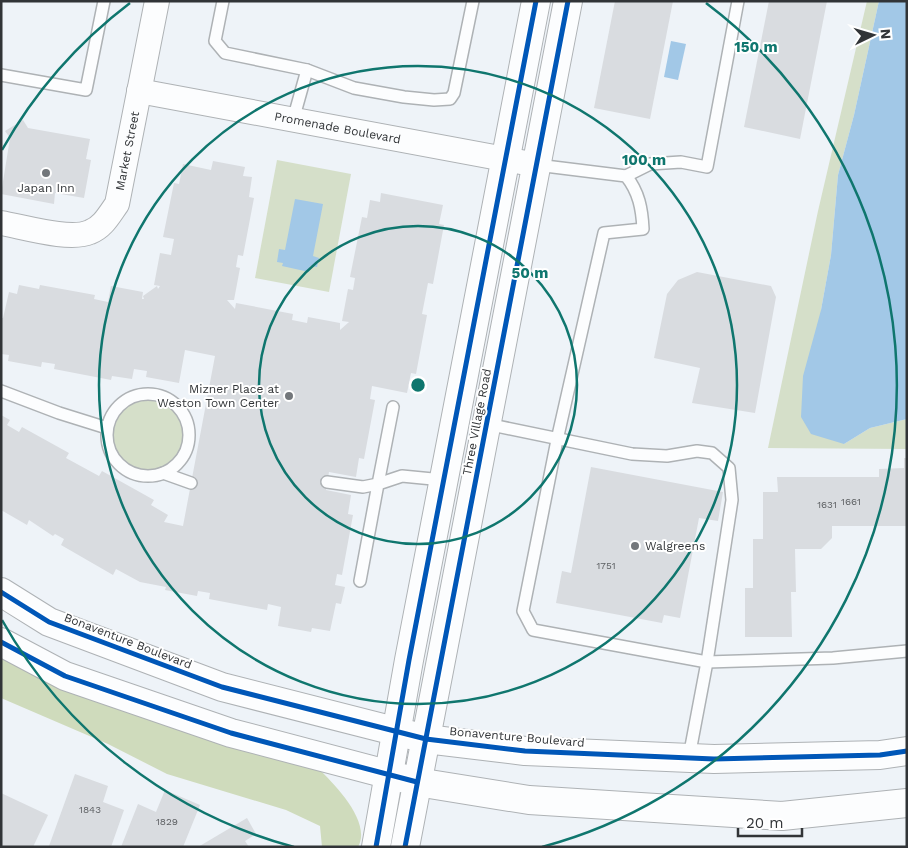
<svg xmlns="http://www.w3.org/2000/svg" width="908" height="848" viewBox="0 0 908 848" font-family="'Work Sans',sans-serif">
	<rect width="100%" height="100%" fill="#eef3f8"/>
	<!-- green -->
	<g fill="#d5dfc9">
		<polygon points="867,1 879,1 854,115 838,175 831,255 821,310 844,444 870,428 907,419 907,449 768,448 818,211"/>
		<polygon points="277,160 351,174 329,292 255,278"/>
		<circle cx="148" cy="435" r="41"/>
	</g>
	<!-- forest -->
	<path fill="#cfdbbc" d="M 1,646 L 319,769 C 335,785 372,822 358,847 L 322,847 L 320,826 L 286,810 L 167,774 L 108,744 L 1,698 Z"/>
	<!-- water -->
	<g fill="#a2c8e7">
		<polygon points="879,1 907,1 907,419 870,428 844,444 811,434 801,417 803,376 821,310 831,255 838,175 854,115"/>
		<polygon points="671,41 686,44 678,80 664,77"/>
		<polygon points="295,199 323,204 313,256 319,258 317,267 310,266 309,272 282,266 283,263 277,262 279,249 285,250"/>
	</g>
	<!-- building -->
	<g fill="#d9dce0">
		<polygon points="615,1 673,1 650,119 594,108"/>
		<polygon points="769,1 827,1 800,139 744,127"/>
		<polygon points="23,120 28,128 90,139 86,159 91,160 84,198 55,193 54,204 1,194 10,138 5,131"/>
		<polygon points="213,161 245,167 243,176 252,177 249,197 254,198 243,256 238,255 236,267 240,268 234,300 227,300 235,309 236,303 293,314 292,320 307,323 308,317 340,323 340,330 349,322 342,321 348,289 353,290 355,278 350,277 362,217 367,218 370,200 380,202 381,193 443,205 439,224 444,225 433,284 428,283 422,314 427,315 416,374 411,373 407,393 372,386 370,399 375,400 364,459 359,458 356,477 329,472 326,490 351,495 348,514 353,515 342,575 337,574 335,585 345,587 341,604 336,603 330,631 312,628 311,632 278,626 281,607 268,604 267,610 209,599 210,593 198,591 197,596 165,590 166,587 140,582 116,569 113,575 61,545 64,539 55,534 53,536 29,520 27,525 1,510 1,415 10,420 7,425 19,432 22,427 69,453 66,458 99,476 102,471 154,500 151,505 168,515 164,522 183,526 215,356 185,350 179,383 146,377 147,371 134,369 132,379 112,376 111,380 54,369 55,364 42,362 41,367 8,361 9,355 1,354 1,318 3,318 9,292 17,294 19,285 39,289 40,285 95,295 94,299 108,302 111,286 143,292 142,299 144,299 143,296 157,286 158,289 160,286 154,285 160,253 171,255 174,239 163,237 174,183 179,184 183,164 211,170"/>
		<polygon points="697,272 771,286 776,297 755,413 692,403 700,368 654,358 667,294 678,280"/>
		<polygon points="904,458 907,458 907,526 832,526 832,538 821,549 795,549 796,592 791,592 792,637 745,637 745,588 753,588 753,539 763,539 763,492 778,492 777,477 879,477 879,469 904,468"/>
		<polygon points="591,467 723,492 718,521 699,518 680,618 664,615 662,623 556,603 562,571 571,573"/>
		<polygon points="75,774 108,786 103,802 124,810 111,847 49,846"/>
		<polygon points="165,790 200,805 183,847 121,847 138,804 156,812"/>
		<polygon points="1,793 48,815 33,847 1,847"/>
		<polygon points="247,818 256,834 245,841 249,847 198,847"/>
	</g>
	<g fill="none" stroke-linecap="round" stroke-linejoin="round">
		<defs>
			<g id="service">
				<polyline points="223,1 215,41 225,53 307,70 354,88 404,97 434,100 450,99 454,93 473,1"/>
				<polyline points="1,75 86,90 104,1"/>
				<polyline points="293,120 307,70"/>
				<path d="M 537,165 L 626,176 C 639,192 642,209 643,229 L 604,233 L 557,440 L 523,611 L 533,630 L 707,662 L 833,658 L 907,651"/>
				<polyline points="626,176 650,164 681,162 707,167 738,1"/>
				<polyline points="1,391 59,413 107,428"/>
				<circle cx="148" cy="435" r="41"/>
				<polyline points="487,424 632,454 667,456 697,451 712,453 729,468 732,500 707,662 689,757"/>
				<polyline points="163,473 191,483"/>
				<polyline points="327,482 363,487 378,484 393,407"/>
				<polyline points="360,581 378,484 402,476 443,480"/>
			</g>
			<g id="minor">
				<path id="s1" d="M 139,91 L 537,165"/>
				<path id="s2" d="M 1,223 C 24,227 70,241 90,232 C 103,227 109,215 117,204 L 157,1"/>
			</g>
			<g id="tertiary">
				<polyline points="376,847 409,660 536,1"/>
				<polyline points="405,847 568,1"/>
			</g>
			<g id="secondary">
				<polyline points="1,592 49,622 222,687 426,739 525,751 714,759 880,755 907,751"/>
				<polyline points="1,642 65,676 231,733 417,782 529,800 782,816 907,803"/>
			</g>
		</defs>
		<!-- service casing -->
		<use href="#service" stroke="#aeb2b5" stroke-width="14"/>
		<!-- minor casing -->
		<use href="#minor" stroke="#aeb2b5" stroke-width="26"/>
		<!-- tertiary casing -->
		<use href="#tertiary" stroke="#aeb2b5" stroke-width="30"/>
		<!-- secondary casing -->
		<use href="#secondary" stroke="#aeb2b5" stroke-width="30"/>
		<!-- service -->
		<use href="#service" stroke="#fcfdfe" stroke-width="11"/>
		<!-- minor -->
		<use href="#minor" stroke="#fcfdfe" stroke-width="24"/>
		<!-- tertiary -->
		<use href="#tertiary" stroke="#fcfdfe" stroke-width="28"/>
		<!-- secondary -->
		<use href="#secondary" stroke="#fcfdfe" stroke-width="28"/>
		<defs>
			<g id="cycleway">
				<polyline points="1,592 49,622 222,687 426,739 525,751 714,759 880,755 907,751"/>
				<polyline points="1,642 65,676 231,733 417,782"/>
				<polyline points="376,847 409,660 536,1"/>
				<polyline points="405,847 568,1"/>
			</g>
		</defs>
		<!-- cycleway casing -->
		<use href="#cycleway" stroke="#fff" stroke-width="8"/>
		<!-- cycleway -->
		<use href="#cycleway" stroke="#0057b8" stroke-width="5"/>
	</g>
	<!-- distance rings -->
	<g fill="none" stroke="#0f766e" stroke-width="2.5">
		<circle cx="418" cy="385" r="159"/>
		<circle cx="418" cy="385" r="319"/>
		<path d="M294 847A478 478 0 0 1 2 620M2 150A478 478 0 0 1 130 3M706 3A478 478 0 0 1 542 847"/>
	</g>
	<!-- markers -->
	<g fill="#73777b" stroke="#fff" stroke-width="2">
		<circle cx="46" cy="173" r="5"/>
		<circle cx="289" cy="396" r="5"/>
		<circle cx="635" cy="546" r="5"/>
	</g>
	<g text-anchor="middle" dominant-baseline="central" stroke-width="4" stroke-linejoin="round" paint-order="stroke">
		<!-- number labels -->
		<g font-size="10" fill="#5c5f62">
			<text x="851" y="501">1661</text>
			<text x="827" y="504">1631</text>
			<text x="606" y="565">1751</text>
			<text x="90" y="809">1843</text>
			<text x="167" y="821">1829</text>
		</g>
		<!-- street labels -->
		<g font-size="12" fill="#313437" stroke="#fff">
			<text stroke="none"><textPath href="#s1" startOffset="202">Promenade Boulevard</textPath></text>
			<text stroke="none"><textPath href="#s2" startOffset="184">Market Street</textPath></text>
			<text transform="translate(477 422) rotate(-79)">Three Village Road</text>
			<text transform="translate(128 641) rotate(21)">Bonaventure Boulevard</text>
			<text transform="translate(517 737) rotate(5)">Bonaventure Boulevard</text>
		</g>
		<!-- poi labels -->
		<g font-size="12" fill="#313437" stroke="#fff">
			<text x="46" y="188">Japan Inn</text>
			<text x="279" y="389" text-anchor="end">Mizner Place at<tspan x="279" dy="14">Weston Town Center</tspan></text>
			<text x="645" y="546" text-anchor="start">Walgreens</text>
		</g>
	</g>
	<circle cx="418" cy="385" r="8" fill="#0f766e" stroke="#fff" stroke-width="2.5"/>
	<g font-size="15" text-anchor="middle" font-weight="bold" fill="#0f766e" stroke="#fff" stroke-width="4" stroke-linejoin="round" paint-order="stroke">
		<text x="756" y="52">150 m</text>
		<text x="644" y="165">100 m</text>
		<text x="530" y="278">50 m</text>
	</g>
	<!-- border -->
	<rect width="908" height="848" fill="none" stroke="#313437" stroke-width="5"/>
	<!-- north arrow -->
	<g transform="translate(873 35) rotate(85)" stroke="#ffffff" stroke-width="4" paint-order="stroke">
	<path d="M0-4L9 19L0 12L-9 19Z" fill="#313437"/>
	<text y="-8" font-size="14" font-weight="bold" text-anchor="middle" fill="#313437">N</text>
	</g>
	<!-- scale -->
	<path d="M738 828v8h64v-8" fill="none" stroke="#313437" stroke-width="2.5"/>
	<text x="746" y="828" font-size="15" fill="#313437" stroke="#ffffff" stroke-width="4" paint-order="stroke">20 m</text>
</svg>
